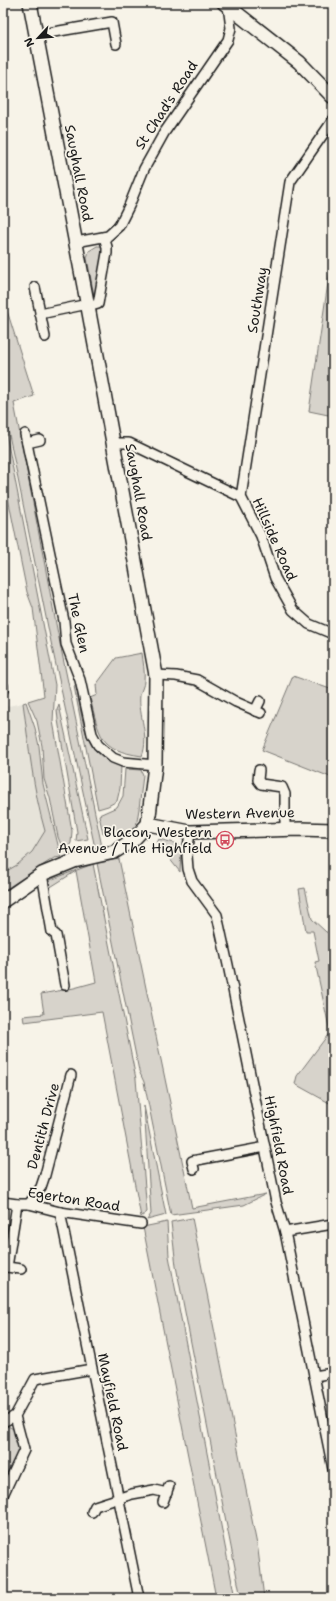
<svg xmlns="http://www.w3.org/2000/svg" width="336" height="1601" viewBox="0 0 336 1601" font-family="'Shantell Sans',sans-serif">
	<rect width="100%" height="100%" fill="#f7f3e8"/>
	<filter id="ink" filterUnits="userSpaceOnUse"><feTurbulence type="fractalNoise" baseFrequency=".025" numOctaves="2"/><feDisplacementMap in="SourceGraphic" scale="8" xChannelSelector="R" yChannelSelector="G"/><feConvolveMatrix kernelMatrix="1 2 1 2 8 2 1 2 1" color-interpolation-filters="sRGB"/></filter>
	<g filter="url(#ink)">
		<!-- built -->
		<polygon fill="#e6e3d9" points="23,703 39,811 54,858 3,891 3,707"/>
		<!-- green -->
		<g fill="#d7d3cb" stroke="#7a7874">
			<polygon points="97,246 104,246 96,295 94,296 87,258 89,251"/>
			<polygon points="333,249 333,416 309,411"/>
			<polygon points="3,298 34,396 14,403 57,629 102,847 95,848 51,642 3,405"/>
			<polygon points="3,418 55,685 53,721 72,831 71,843 66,851 64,852 58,837 50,798 44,779 42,746 37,721 28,701 44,696 33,608 27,592 3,473"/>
			<path d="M 142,653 C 143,662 145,671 144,681 C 144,686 141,690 140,695 C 138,716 150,735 142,756 C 98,750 100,735 90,698 L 97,695 L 96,685 L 116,658 Z"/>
			<polygon points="293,676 333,690 333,778 262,750"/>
			<path d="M 76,685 C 80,703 83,740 97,752 C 104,759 113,762 121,766 L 120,788 L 117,801 L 108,806 L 98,809 L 74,686 Z"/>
			<path d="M 26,702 L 35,728 L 39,746 L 43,784 L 61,857 L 54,858 L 3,891 L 3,873 L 17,865 L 32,852 L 45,831 C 33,790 29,746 23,703 Z"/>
			<polygon points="59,705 88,839 76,841 77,832 58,720 57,710"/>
			<polygon points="125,769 141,770 143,775 139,809 136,827 127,836 119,831 103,834 99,815 117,807 123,796"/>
			<polygon points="159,839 178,844 181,847 180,872 157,843"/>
			<polygon points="119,859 192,1208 266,1194 244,1205 171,1215 144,1082 139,1071 97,863"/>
			<polygon points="93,864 136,1079 147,1212 141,1217 102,1012 24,1022 23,1016 44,1014 41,994 74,988 96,982 76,871 49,888 50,880"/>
			<polygon points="305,888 312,919 326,932 333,933 333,1105 295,1084 297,1076 330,1032 315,962 319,961 313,931 306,931 299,889"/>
			<polygon points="144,1106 166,1215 147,1220 151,1214"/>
			<polygon points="192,1218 258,1550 264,1598 241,1598 176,1266 171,1222"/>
			<polygon points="167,1222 169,1256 235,1598 216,1598 143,1227"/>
			<polygon points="3,1426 10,1427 16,1431 20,1450 3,1485"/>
		</g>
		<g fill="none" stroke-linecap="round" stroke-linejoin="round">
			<defs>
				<g id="street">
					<polyline points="36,35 112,22 116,44"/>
					<polyline points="76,242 108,236 119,226 129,206 144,169 164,133 228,40 231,28 228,6"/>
					<polyline points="35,287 45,337"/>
					<polyline points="88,307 98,304 107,253 107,247 104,237"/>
					<polyline points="40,314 88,304"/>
					<polyline points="25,434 64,621 66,644 80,680 92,734 98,745 113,758 123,762 155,765"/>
					<polyline points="27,443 40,440"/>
					<polyline points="113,443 129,443 241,497 261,536 275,578 293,610 309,624 333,634"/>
					<polyline points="241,497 290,182 333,120"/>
					<polyline points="156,675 176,676 197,680 236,702 261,713"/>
					<polyline points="3,686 3,690"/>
					<polyline points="255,711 260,701"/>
					<polyline points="259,770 258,780 261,784 282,787 285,794 285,829"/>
					<polyline points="190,832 187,856 188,869 192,881 217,915 228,965 276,1202 285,1232 333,1469"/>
					<polyline points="42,874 52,932 56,935 65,985"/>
					<polyline points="194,1169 192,1161 265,1147"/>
					<polyline points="3,1202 17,1204 29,1204 60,1212 141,1224"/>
					<polyline points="29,1204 41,1187 45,1175 71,1075"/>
					<polyline points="60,1212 139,1598"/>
					<polyline points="285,1232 333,1224"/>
					<polyline points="3,1267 7,1267 17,1204"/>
					<polyline points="7,1267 21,1269"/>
					<polyline points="314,1376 333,1373"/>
					<polyline points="3,1422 15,1416"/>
					<polyline points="3,1495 24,1450 15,1416 35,1379 92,1369"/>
					<polyline points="163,1502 169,1486"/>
					<polyline points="92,1512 95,1506 132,1494 154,1490 167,1493"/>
				</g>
				<g id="secondary">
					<polyline points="224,3 299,62 333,97"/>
					<polyline points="148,824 190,832 300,829 333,830"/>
					<polyline points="3,901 42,874 74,861 114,852 133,840 148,824 155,765 156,675 88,307 30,3"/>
				</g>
			</defs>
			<!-- street casing -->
			<use href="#street" stroke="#1c1c1c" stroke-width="12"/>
			<!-- secondary casing -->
			<use href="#secondary" stroke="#1c1c1c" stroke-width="16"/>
			<!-- street -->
			<use href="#street" stroke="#f7f3e8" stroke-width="9"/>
			<!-- secondary -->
			<use href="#secondary" stroke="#f7f3e8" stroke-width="13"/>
		</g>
	</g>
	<!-- icons -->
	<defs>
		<symbol id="bus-ring" viewBox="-11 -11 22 22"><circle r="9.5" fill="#f7f3e8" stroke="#d1495b" stroke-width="1.5"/><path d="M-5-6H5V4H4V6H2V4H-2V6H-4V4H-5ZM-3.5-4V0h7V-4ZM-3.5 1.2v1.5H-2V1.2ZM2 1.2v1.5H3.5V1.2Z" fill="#d1495b"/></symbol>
	</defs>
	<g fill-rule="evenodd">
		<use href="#bus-ring" x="215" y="830" width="20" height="20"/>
	</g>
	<g text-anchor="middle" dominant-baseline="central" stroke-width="3.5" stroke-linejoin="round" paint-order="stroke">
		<!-- street labels -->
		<g font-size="14" fill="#1c1c1c" stroke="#f7f3e8">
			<text transform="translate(166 105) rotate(-57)">St Chad's Road</text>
			<text transform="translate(79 173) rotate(79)">Saughall Road</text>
			<text transform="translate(257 300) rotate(-81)">Southway</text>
			<text transform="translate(139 492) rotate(80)">Saughall Road</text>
			<text transform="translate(275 539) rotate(66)">Hillside Road</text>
			<text transform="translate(79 623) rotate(78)">The Glen</text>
			<text transform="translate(240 813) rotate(-1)">Western Avenue</text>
			<text transform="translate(43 1126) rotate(-75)">Dentith Drive</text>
			<text transform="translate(279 1145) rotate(79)">Highfield Road</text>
			<text transform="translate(74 1199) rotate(9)">Egerton Road</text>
			<text transform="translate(113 1402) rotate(78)">Mayfield Road</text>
		</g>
		<!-- poi labels -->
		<g font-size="14" fill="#1c1c1c" stroke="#f7f3e8" text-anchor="end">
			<text x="212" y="832">Blacon, Western<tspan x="212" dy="16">Avenue / The Highfield</tspan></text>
		</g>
	</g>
	<!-- margin -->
	<rect width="336" height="1601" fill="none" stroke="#f7f3e8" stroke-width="16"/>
	<rect x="8" y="8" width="320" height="1585" fill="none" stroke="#1c1c1c" stroke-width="1.5" filter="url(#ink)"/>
	<!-- north arrow -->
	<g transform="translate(38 38) rotate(244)" stroke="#f7f3e8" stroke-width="3" paint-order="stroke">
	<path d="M0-3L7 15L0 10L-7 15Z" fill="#1c1c1c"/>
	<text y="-6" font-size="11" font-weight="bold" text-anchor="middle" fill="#1c1c1c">N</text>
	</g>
</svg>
